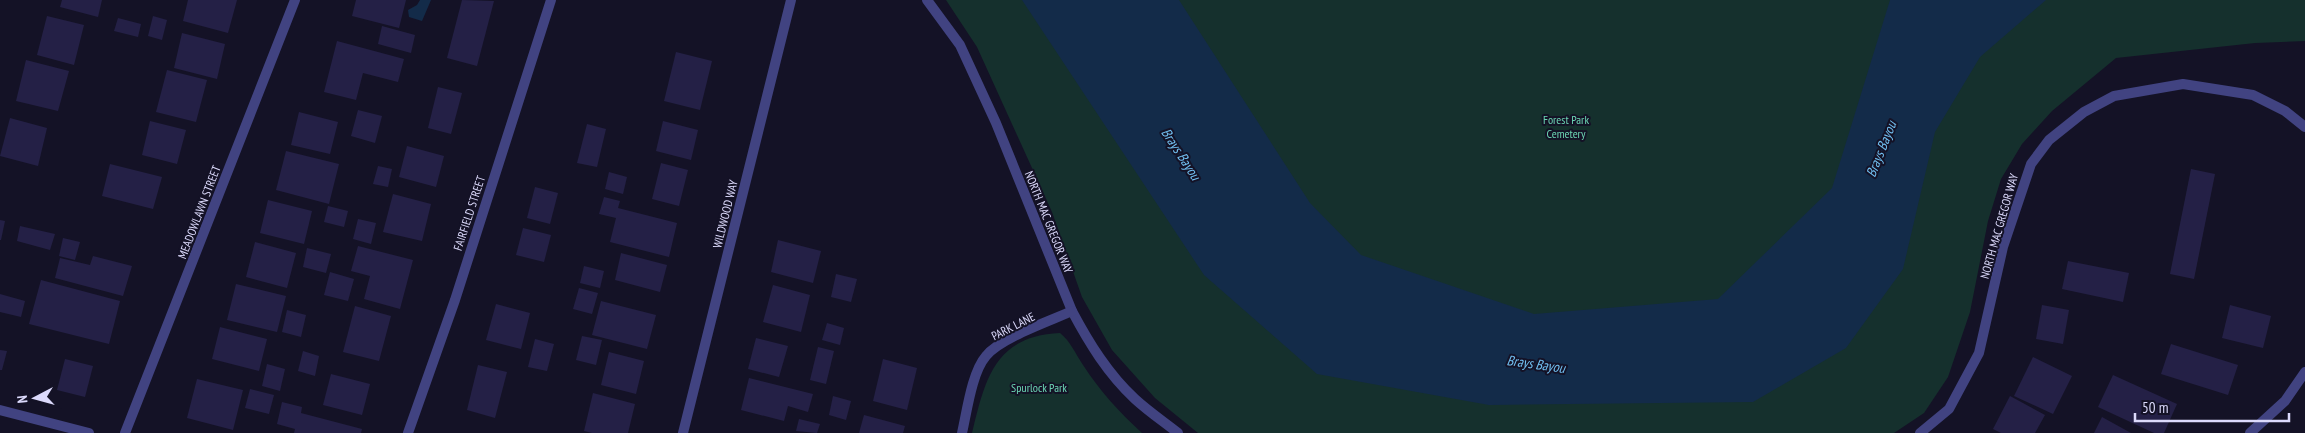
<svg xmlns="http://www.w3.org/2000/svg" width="2305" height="433" viewBox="0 0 2305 433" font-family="'PT Sans Narrow',sans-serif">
	<rect width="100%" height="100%" fill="#141226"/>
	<!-- green -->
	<g fill="#15302d">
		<polygon points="946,0 2305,0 2305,41 2255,43 2116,58 2052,111 2022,144 2001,179 1988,221 1970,312 1948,377 1924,413 1894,433 1198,433 1155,398 1112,350 1082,297 1052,212 977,47"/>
		<path d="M 1060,333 C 1071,342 1075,353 1083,365 C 1099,390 1120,413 1142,433 L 972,433 C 985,380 994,336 1060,333 Z"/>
	</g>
	<!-- water -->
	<g fill="#132b49">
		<polygon points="420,0 431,0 422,21 409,17 408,10 417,5"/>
		<polygon points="1022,0 1179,0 1310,203 1361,255 1534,314 1718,299 1832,188 1890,0 2046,0 1980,57 1935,132 1903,269 1846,348 1753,402 1489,405 1317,374 1204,275"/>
	</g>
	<!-- building -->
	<g fill="#242046">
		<polygon points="62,0 102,0 98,17 60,7"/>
		<polygon points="188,0 237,0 228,33 183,21"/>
		<polygon points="356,0 406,0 399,28 352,16"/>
		<polygon points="462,0 494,1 477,66 447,58"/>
		<polygon points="47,16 84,25 74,65 37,55"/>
		<polygon points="153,16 167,20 162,40 148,36"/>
		<polygon points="118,18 141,24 138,37 114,31"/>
		<polygon points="382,26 415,35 411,53 378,44"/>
		<polygon points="182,33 225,44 217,79 174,68"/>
		<polygon points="337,41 404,59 398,82 363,73 356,100 324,92"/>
		<polygon points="676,52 712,61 700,110 664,101"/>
		<polygon points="26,60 69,71 58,111 16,101"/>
		<polygon points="167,70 207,80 196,122 156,112"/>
		<polygon points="438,87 462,93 451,134 428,128"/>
		<polygon points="358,110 382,116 375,143 351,136"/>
		<polygon points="299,112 338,122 330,154 291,145"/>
		<polygon points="10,118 47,128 38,166 0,156"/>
		<polygon points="150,121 186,130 177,164 142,155"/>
		<polygon points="663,121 698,130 691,160 656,151"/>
		<polygon points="587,124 606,129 597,167 577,163"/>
		<polygon points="407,146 444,156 436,187 399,177"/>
		<polygon points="286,151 339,164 329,204 276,190"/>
		<polygon points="661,163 688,170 679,206 652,199"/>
		<polygon points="110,164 162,177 153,209 102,196"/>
		<polygon points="378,166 392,169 388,187 373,184"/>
		<polygon points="2191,169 2215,174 2194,279 2170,274"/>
		<polygon points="609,172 627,177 623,194 605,189"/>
		<polygon points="535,187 558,193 550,224 527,218"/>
		<polygon points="393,194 431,204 422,241 383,232"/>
		<polygon points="604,197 620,201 618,208 677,223 669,257 610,242 616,218 599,214"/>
		<polygon points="268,200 312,211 304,244 260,233"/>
		<polygon points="328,206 348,211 344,227 324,222"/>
		<polygon points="358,219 376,223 371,244 353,239"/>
		<polygon points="0,220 5,221 1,240 0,240"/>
		<polygon points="20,226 55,234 50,250 17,241"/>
		<polygon points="523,228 551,235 544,262 516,255"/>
		<polygon points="63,238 80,242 75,260 59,256"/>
		<polygon points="778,240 821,251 813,283 771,272"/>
		<polygon points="255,242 296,253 287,288 246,277"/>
		<polygon points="358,246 413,260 400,309 364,299 370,276 351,271"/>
		<polygon points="307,248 331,254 326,273 303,267"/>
		<polygon points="621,253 667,265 660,292 615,280"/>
		<polygon points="93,256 132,266 123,296 55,278 60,258 90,265"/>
		<polygon points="2068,261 2129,273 2123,302 2062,289"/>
		<polygon points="584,266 604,271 600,288 580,283"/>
		<polygon points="330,272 354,279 348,301 324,295"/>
		<polygon points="836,274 857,279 851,302 831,297"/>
		<polygon points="41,280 120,301 109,344 29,324"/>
		<polygon points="236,284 286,296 277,332 227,320"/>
		<polygon points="773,285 810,295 801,332 763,322"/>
		<polygon points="579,288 598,293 592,314 573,309"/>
		<polygon points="0,294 25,301 21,317 0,312"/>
		<polygon points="601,301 656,315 647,349 592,335"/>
		<polygon points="496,304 530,313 521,349 486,340"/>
		<polygon points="2042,305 2069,310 2063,344 2036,339"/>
		<polygon points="2230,305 2271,316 2263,348 2222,338"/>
		<polygon points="355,306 391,316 379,361 343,352"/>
		<polygon points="287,310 306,315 301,337 282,332"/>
		<polygon points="827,323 844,328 840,345 822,340"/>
		<polygon points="220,327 267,339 259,371 212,359"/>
		<polygon points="582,336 602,340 596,365 576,360"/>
		<polygon points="756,338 788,346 779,377 748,369"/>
		<polygon points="535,339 554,344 547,371 528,367"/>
		<polygon points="2171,344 2238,365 2228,395 2161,374"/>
		<polygon points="818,347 834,351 826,384 810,380"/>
		<polygon points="0,350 7,351 2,370 0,370"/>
		<polygon points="303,351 319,356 315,376 298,371"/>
		<polygon points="609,352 644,361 636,394 601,385"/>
		<polygon points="2033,357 2072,376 2053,414 2014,396"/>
		<polygon points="65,359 93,366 85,397 57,390"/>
		<polygon points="883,359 917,368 907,410 873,401"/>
		<polygon points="267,364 285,369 280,391 262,386"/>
		<polygon points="478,365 507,372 495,418 467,410"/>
		<polygon points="331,374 370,384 362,415 323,405"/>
		<polygon points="2113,375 2177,404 2164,433 2154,433 2098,407"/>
		<polygon points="749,378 813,394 808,412 788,406 784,421 741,410"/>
		<polygon points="197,379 243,390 233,430 187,418"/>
		<polygon points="250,389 274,395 269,414 245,408"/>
		<polygon points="593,393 635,404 628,433 592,433 584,431"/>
		<polygon points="833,396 851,401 846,420 829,415"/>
		<polygon points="2010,396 2045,415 2035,433 2001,433 1993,429"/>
		<polygon points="282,402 302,407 301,413 362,429 361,433 294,433 295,429 277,424"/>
		<polygon points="864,415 905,426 903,433 859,433"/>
		<polygon points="2102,417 2131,433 2094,433"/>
		<polygon points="799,419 820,424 817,433 796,431"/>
	</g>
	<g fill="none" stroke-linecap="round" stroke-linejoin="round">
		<!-- street -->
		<g stroke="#414381" stroke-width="10">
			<path d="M 927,0 L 960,45 L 996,123 L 1072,311 C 1089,343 1108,374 1135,399 C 1148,411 1164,422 1178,433"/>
			<polyline points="0,410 89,433"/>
			<polyline points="125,433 295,0"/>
			<polyline points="408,433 455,300 551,0"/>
			<polyline points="683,433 791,0"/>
			<path d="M 962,433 C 967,411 972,372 986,356 C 1000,338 1050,321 1072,311"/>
			<polyline points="1920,433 1949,409 1979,353 2003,247 2031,164 2049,140 2084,112 2114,96 2183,84 2253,95 2285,111 2305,127"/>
			<polyline points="2250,433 2285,401 2305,372"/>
		</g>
	</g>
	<g text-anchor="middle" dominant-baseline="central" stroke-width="4" stroke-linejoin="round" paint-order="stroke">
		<!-- park labels -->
		<g font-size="12" fill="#6cd6b4" stroke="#141226">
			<text x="1566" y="119">Forest Park<tspan x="1566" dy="14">Cemetery</tspan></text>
			<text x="1039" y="387">Spurlock Park</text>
		</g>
		<!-- street labels -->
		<g font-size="12" fill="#dcdafc" stroke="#141226">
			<text transform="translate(199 212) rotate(-69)">MEADOWLAWN STREET</text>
			<text transform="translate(469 213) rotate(-72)">FAIRFIELD STREET</text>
			<text transform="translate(725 214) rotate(-76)">WILDWOOD WAY</text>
			<text transform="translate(1049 222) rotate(68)">NORTH MAC GREGOR WAY</text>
			<text transform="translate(1999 226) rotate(-74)">NORTH MAC GREGOR WAY</text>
			<text transform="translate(1013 326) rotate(-27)">PARK LANE</text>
		</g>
		<!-- water labels -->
		<g font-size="14" font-style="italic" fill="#72c0f2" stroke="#141226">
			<text transform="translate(1881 149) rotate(-68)">Brays Bayou</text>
			<text transform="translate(1181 154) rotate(57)">Brays Bayou</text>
			<text transform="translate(1536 364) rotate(8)">Brays Bayou</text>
		</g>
	</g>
	<!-- north arrow -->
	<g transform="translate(35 398) rotate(264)" stroke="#141226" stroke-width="4" paint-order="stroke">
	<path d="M0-4L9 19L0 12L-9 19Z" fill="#dcdafc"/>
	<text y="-8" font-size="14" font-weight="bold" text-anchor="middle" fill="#dcdafc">N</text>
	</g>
	<!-- scale -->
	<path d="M2135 413v8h154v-8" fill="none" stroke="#dcdafc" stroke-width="2.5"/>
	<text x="2142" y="413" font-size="15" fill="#dcdafc" stroke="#141226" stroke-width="4" paint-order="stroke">50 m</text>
</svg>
